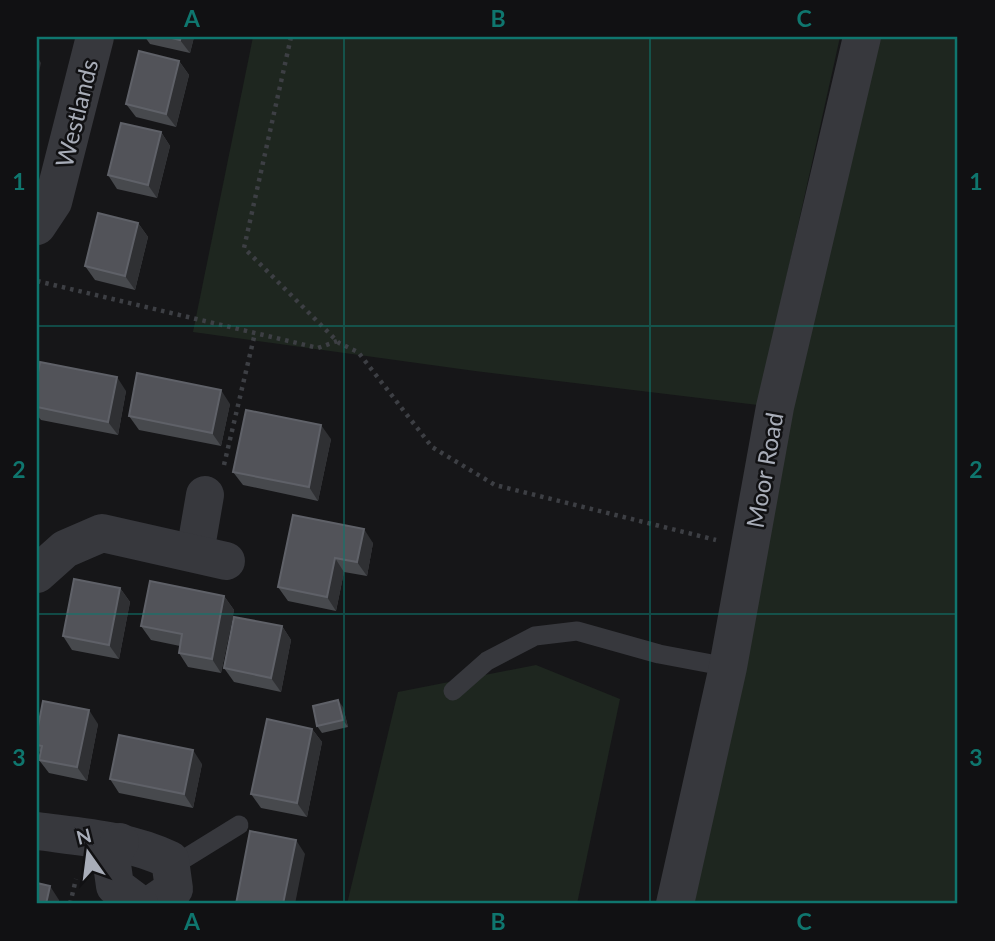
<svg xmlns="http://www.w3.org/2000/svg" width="995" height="941" viewBox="0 0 995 941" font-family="Lato,sans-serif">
	<rect width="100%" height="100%" fill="#161618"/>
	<!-- green -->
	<g fill="#1e261f">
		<polygon points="253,37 840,37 758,405 475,371 193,332"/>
		<polygon points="867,37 958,37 958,904 675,904"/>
		<polygon points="536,665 620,699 577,904 347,904 398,692"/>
	</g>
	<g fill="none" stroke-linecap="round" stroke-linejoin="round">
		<!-- path -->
		<g stroke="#3d3f44" stroke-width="4.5" stroke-dasharray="3.5 5" stroke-linecap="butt">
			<polyline points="291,37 244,248 339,343 358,352 432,447 495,485 716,540"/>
			<polyline points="37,281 318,348 337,341"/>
			<polyline points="224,465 255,333"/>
			<polyline points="70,904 76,879"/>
		</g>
		<!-- service -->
		<g stroke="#37383d" stroke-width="19">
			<polyline points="453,691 487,661 535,636 577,631 659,654 728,667"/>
			<polyline points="171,867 239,825"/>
		</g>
		<!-- minor -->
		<g stroke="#37383d" stroke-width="38">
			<polyline points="37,226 53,202 95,37"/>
			<polyline points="195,553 205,495"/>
			<polyline points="37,574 65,549 102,533 226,561"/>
			<path d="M 37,831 C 82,837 128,840 170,860 L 174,889 L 152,904"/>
			<polyline points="120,842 111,857 115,886 139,904"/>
			<polyline points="675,904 728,667 775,407 862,37"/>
		</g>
	</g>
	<!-- wall -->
	<g fill="#47494d">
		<polygon points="145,37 194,37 190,53 150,44"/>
		<polygon points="179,61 189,75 176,127 136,117 126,104"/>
		<polygon points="161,132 170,146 157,198 117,189 108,175"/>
		<polygon points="138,223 148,237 135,290 95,280 85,266"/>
		<polygon points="37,378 126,391 118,435 41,420 37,415"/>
		<polygon points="230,404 221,446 139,430 129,416"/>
		<polygon points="331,439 318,501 243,485 233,472"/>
		<polygon points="293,515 373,543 367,576 344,572 336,611 288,601 278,587"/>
		<polygon points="120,588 130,602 119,659 72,650 63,636"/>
		<polygon points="224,596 234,610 221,673 188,667 179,653 180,646 151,640 141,626"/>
		<polygon points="282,626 291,640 281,692 234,682 224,668"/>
		<polygon points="343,707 348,727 322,733 317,726"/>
		<polygon points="98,724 87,781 49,773 39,760 41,754 37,748 37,732"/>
		<polygon points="312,729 322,742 307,817 261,808 251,794"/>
		<polygon points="202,764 193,808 119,793 110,779"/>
	</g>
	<!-- shaded-wall -->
	<g fill="#2f3033">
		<polygon points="181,37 194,37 190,53 180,40"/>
		<polygon points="37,56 41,63 37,81"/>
		<polygon points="179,61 189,75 176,127 166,114"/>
		<polygon points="161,132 170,146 157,198 148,185"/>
		<polygon points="138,223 148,237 135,290 125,276"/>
		<polygon points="117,377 126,391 118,435 108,422"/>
		<polygon points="221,390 230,404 221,446 212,433"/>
		<polygon points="321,425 331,439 318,501 309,487"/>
		<polygon points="364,529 373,543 367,576 357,562"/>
		<polygon points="335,558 344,572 336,611 327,597"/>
		<polygon points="120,588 130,602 119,659 109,645"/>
		<polygon points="224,596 234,610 221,673 212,659"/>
		<polygon points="282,626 291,640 281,692 271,678"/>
		<polygon points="338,700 343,707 348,727 343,720"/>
		<polygon points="89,710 98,724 87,781 77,767"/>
		<polygon points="312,729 322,742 307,817 297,803"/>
		<polygon points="193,750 202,764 193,808 184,794"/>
		<polygon points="296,840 305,854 295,904 283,904"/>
		<polygon points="50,886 59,900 59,904 46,904"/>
	</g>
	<!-- building -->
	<g fill="#525359" stroke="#5f6168" stroke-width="2">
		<polygon points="168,37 181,37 180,40"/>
		<polygon points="139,51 179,61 166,114 126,104"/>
		<polygon points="121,123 161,132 148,185 108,175"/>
		<polygon points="98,213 138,223 125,276 85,266"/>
		<polygon points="40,362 117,377 108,422 37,407 37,378"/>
		<polygon points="137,373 221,390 212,433 129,416"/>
		<polygon points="246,410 321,425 309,487 233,472"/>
		<polygon points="293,515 364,529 357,562 335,558 327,597 278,587"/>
		<polygon points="74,579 120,588 109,645 63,636"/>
		<polygon points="150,581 224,596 212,659 179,653 182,634 141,626"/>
		<polygon points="234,617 282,626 271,678 224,668"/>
		<polygon points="338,700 343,720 317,726 313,706"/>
		<polygon points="43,701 89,710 77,767 39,760 42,746 37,745 37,732"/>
		<polygon points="267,719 312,729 297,803 251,794"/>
		<polygon points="119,735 193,750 184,794 110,779"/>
		<polygon points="250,831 296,840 283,904 236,904"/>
		<polygon points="37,883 50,886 46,904 37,904"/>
	</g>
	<!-- grid -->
	<path fill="none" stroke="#0f766e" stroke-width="2" stroke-opacity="0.55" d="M 344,37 L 344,904M 650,37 L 650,904M 37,326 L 958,326M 37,614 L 958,614"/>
	<g text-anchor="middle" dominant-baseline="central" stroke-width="5" stroke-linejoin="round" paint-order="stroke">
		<!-- street labels -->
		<g font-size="24" fill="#a8adb8" stroke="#111113">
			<text transform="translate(76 113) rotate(-76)">Westlands</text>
			<text transform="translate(764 470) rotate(-80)">Moor Road</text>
		</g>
	</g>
	<!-- border -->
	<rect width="995" height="941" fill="none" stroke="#111113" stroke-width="77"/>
	<!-- north arrow -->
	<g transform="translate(88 853) rotate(346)" stroke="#111113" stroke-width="5" paint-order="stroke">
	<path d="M0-5L12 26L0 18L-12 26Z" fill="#a8adb8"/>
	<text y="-10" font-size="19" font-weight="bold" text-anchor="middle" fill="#a8adb8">N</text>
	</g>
	<rect x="38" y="38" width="918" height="864" fill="none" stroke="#0f766e" stroke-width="2.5"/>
	<g font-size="23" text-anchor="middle" font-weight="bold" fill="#0f766e">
		<text x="192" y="27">A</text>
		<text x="498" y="27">B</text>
		<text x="804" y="27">C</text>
		<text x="19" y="190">1</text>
		<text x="976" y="190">1</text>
		<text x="19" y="478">2</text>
		<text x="976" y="478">2</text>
		<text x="19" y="766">3</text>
		<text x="976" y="766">3</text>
		<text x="192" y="930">A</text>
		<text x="498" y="930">B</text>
		<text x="804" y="930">C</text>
	</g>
</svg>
